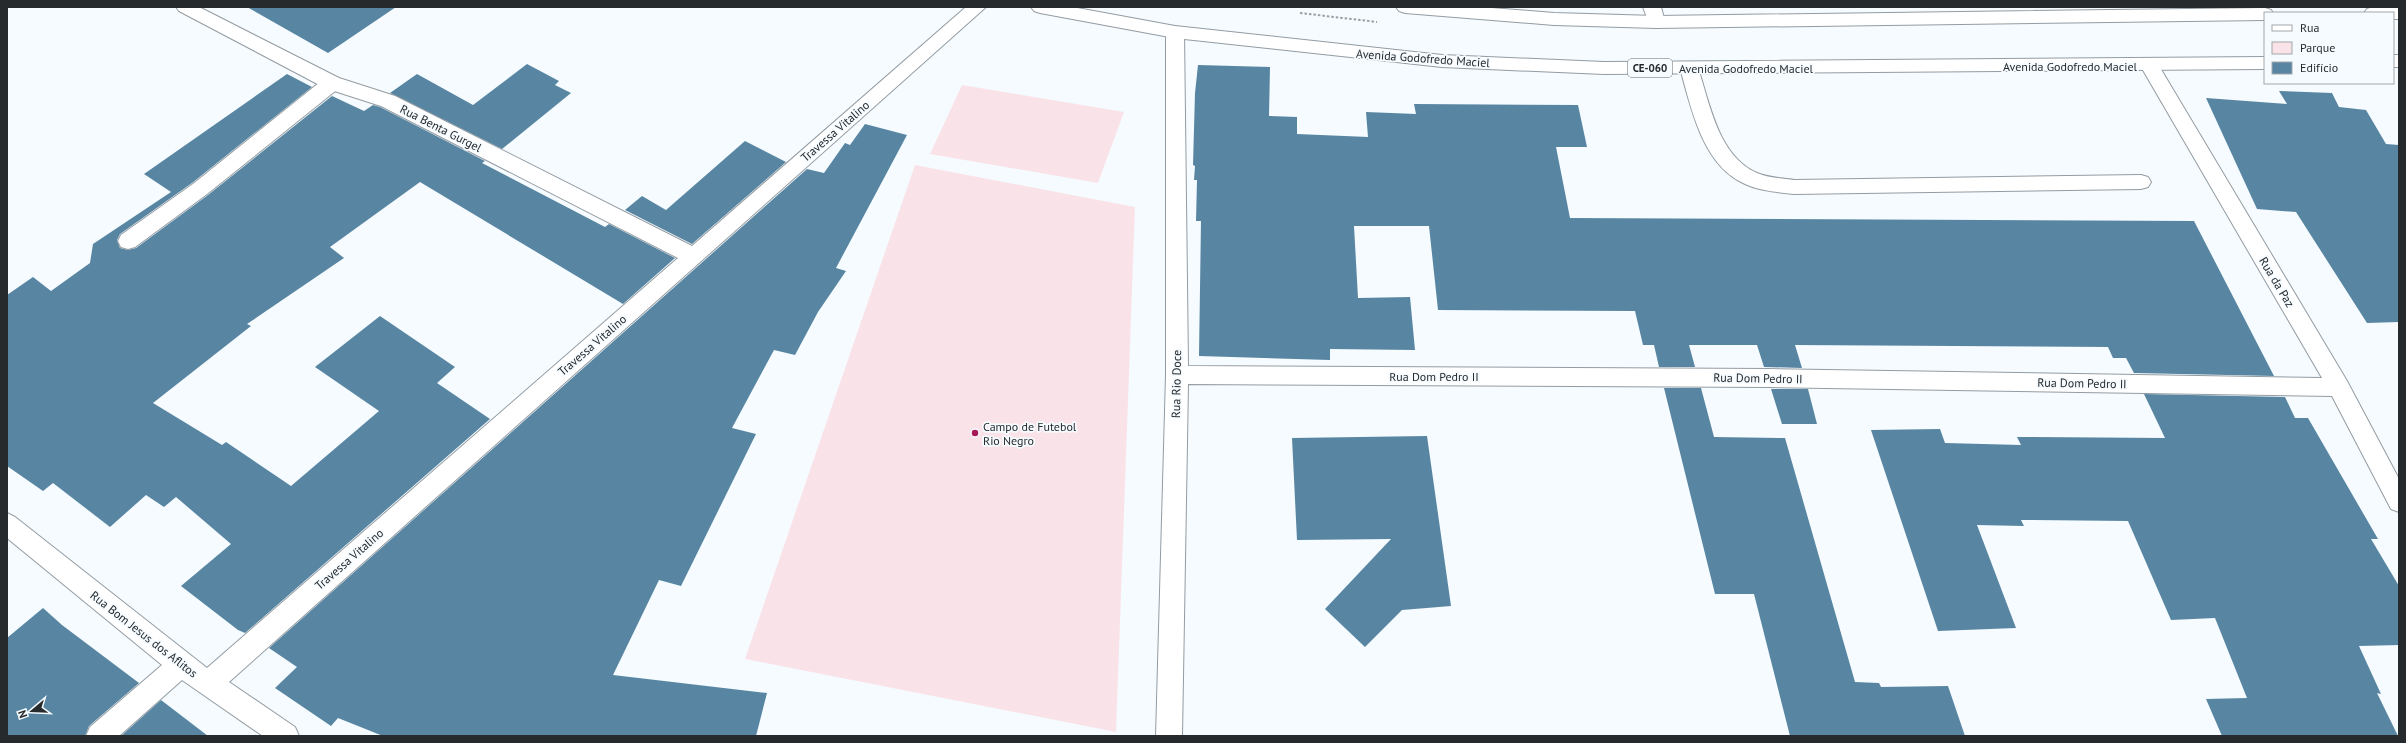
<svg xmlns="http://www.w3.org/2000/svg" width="2406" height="743" viewBox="0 0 2406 743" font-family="'PT Sans',sans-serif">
	<rect width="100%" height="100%" fill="#f5fbff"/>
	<!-- green -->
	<g fill="#fae3e8">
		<polygon points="962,85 1124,112 1098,183 930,154"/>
		<polygon points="915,165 1135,207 1116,732 745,659"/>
	</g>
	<!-- building -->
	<g fill="#5886a2">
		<polygon points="247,7 396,7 328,53"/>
		<polygon points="527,64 559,81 555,85 571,93 502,149 390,93 417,74 473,105"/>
		<polygon points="1198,65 1270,67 1269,116 1297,117 1297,134 1368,137 1366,112 1416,114 1414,104 1578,105 1587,147 1556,147 1570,218 2194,221 2274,376 2134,373 2126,358 2113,358 2108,347 1795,345 1802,368 1764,367 1757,345 1689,345 1695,367 1659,367 1654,345 1643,345 1635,311 1438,310 1429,226 1354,226 1358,298 1410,297 1415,350 1330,349 1330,360 1199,356 1201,221 1196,221 1197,180 1194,180 1195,166 1193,165 1195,93"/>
		<polygon points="287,74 312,87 192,183 120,234 117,240 120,248 128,250 136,248 208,195 332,96 364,111 373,105 380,107 485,161 482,163 605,227 609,224 675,258 623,304 420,182 330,247 344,258 247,324 251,326 153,403 222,445 226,442 291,486 379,411 315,367 380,316 455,367 437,383 490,419 245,633 238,630 181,586 231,544 176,497 164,507 146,495 110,527 53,483 43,491 7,466 7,295 33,277 51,291 90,263 93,244 171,192 144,174"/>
		<polygon points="2279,91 2332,93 2339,107 2366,110 2386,144 2399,145 2399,322 2367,323 2296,212 2257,209 2206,98 2287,104"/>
		<polygon points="865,124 907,135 836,268 846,271 818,312 795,355 774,350 732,428 756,434 681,586 659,580 613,675 767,693 756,736 383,736 338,718 331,726 275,688 297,667 269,648 807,169 824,173 845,143 850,145"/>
		<polygon points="745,141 786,162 692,244 625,210 642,196 666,210"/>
		<polygon points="1664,388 1701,388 1714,437 1785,438 1855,682 1879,683 1881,687 1948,686 1965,736 1790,736 1754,594 1715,594"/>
		<polygon points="1771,389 1808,389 1817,424 1782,424"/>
		<polygon points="2144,394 2285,397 2295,418 2308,418 2378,539 2371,539 2399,586 2399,645 2359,646 2381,694 2377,693 2398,736 2222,736 2206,699 2247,698 2215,618 2171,620 2128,521 2021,520 2024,526 1977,525 2016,628 1938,631 1871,430 1940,429 1945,443 2021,445 2017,437 2165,438"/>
		<polygon points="1427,436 1451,606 1402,610 1365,647 1325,609 1391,539 1297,540 1292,438"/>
		<polygon points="43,608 62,625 139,683 89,726 85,736 7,736 7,638"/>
		<polygon points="161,700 208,736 121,736"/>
	</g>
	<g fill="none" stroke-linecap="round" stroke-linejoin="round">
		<defs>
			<g id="lane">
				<path d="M 1689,62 L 1696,63 L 1698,68 C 1710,104 1718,156 1757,173 C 1768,178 1782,178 1794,180 L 2141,175 L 2148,177 L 2151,182 L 2148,187 L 2141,189 L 1794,194 C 1777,192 1759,191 1743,183 C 1702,164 1691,107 1680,68 L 1682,63 Z"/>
				<polygon points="332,77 339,78 341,83 339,88 207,194 135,247 128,249 121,247 118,241 121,235 193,184 325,78"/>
			</g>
			<g id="street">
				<polygon points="176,7 199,7 339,78 395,96 692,246 966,7 986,7 229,682 295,727 299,736 263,736 182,680 119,736 86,736 90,727 162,665 7,538 7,513 15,517 207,668 678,258 381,106 325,88 179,11"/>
				<polygon points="1643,7 1661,7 1665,22 1662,26 1656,28 1650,26"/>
				<polygon points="1175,26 1181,28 1184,32 1188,366 1770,369 2322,378 2140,65 2142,61 2149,59 2156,61 2347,381 2399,479 2399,512 2391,509 2332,396 1770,387 1188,384 1182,736 1156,736 1166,375 1166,32 1169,28"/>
			</g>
			<g id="primary">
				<polygon points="1031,7 1072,7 1175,26 1442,55 1604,62 2265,57 2265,69 1604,74 1442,67 1175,38 1040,13 1034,11"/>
				<polygon points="1396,7 1479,7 1554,13 1656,16 2265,8 2271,10 2273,13 2265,13 2265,20 1656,28 1554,25 1405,13 1399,11"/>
				<polygon points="2373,7 2399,7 2399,19 2393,19 2393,13 2364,13 2367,9"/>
				<rect x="2393" y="55" width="6" height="12"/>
			</g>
		</defs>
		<!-- lane casing -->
		<use href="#lane" stroke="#939ca2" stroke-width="2"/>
		<!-- street casing -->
		<use href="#street" stroke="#939ca2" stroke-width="2"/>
		<!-- primary casing -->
		<use href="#primary" stroke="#939ca2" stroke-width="2"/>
		<!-- path -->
		<polyline stroke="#9a9fa2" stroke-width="2" stroke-dasharray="2.5 2" stroke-linecap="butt" points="1300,13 1377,22"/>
		<!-- lane -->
		<use href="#lane" fill="#fff" fill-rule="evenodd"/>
		<!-- street -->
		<use href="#street" fill="#fff" fill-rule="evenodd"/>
		<!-- primary -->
		<use href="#primary" fill="#fff" fill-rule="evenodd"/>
	</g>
	<!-- markers -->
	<circle fill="#a81854" stroke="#f5fbff" stroke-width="1.5" cx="975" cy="433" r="4"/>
	<g text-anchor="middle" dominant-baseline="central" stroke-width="3.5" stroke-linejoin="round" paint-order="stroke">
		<!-- shield labels -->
		<rect fill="#f5fbff" stroke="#64696b" stroke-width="1" x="1628" y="59" width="44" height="18" rx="3"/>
		<g font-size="11" font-weight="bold" fill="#262a2c">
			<text x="1650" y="68">CE-060</text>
		</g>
		<!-- street labels -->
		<g font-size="12" fill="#262a2c" stroke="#f5fbff">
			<text transform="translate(1423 58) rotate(4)">Avenida Godofredo Maciel</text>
			<text x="2070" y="66">Avenida Godofredo Maciel</text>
			<text x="1746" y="68">Avenida Godofredo Maciel</text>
			<text transform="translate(441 128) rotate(27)">Rua Benta Gurgel</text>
			<text transform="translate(835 131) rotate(-41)">Travessa Vitalino</text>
			<text transform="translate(2277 282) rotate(59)">Rua da Paz</text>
			<text transform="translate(592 345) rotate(-41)">Travessa Vitalino</text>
			<text x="1434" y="376">Rua Dom Pedro II</text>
			<text transform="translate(1758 378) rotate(1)">Rua Dom Pedro II</text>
			<text transform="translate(2082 383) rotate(1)">Rua Dom Pedro II</text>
			<text transform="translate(1176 384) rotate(-89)">Rua Rio Doce</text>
			<text transform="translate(349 559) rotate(-41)">Travessa Vitalino</text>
			<text transform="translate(144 634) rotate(38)">Rua Bom Jesus dos Aflitos</text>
		</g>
		<!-- poi labels -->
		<g font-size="12" fill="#262a2c" stroke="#f5fbff" text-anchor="start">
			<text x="983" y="426">Campo de Futebol<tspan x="983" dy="14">Rio Negro</tspan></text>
		</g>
	</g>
	<!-- border -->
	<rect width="2406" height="743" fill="none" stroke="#262a2c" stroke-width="16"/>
	<!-- legend -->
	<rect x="2264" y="12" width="130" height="72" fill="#f5fbff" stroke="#a2a7ab"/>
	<rect x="2272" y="25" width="20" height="6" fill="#ffffff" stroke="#a2a7ab"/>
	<text x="2300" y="32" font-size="12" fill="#262a2c">Rua</text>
	<rect x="2272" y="42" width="20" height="12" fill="#fae3e8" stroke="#a2a7ab"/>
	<text x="2300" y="52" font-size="12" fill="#262a2c">Parque</text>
	<rect x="2272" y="62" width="20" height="12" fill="#5886a2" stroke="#a2a7ab"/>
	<text x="2300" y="72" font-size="12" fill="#262a2c">Edifício</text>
	<!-- north arrow -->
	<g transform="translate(32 711) rotate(251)" stroke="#f5fbff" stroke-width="3" paint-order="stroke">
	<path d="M0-3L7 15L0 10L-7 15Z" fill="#262a2c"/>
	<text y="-6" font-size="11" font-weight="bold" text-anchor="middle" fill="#262a2c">N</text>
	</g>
</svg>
